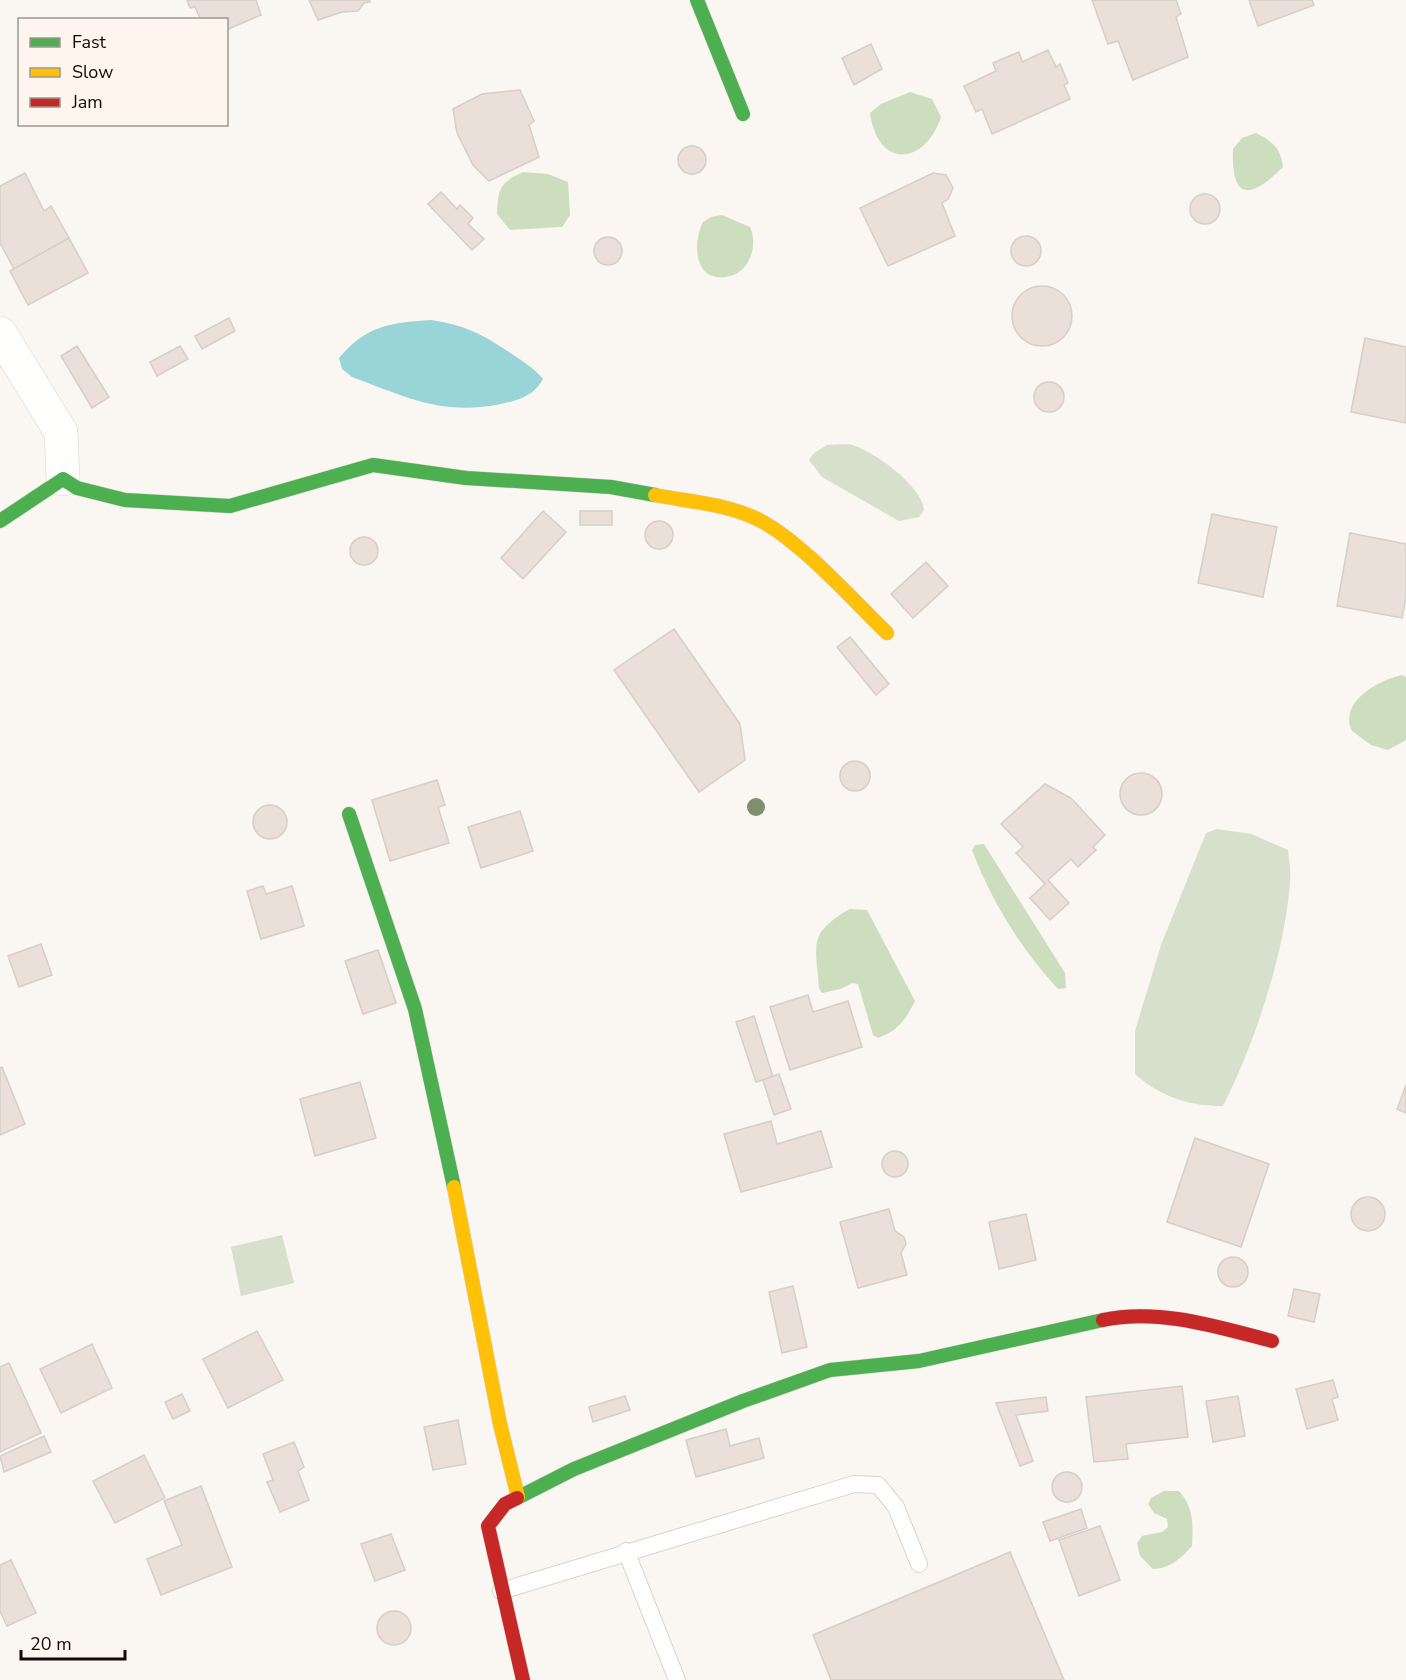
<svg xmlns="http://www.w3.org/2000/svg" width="1406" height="1680" viewBox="0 0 1406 1680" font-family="'Nunito Sans',sans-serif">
	<rect width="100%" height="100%" fill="#faf6f2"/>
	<!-- green -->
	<g fill="#d6e0cc">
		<path d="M 827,445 C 836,445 847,443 855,446 C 876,453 923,487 924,510 L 919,517 L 899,521 L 822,477 L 809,460 L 814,453 Z"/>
		<path d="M 1217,829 L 1251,834 L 1288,850 C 1289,860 1291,871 1290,882 C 1285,952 1255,1043 1223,1106 C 1189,1106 1161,1097 1135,1074 L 1135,1031 L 1161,945 L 1206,833 Z"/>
		<polygon points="282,1235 294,1283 241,1296 231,1247"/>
	</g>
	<!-- forest -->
	<g fill="#cddebf">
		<path d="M 910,92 L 932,99 L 941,117 C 925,165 878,170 870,113 L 881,104 Z"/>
		<path d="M 1256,133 C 1272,141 1281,148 1283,167 C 1251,199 1231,202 1233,149 L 1242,138 Z"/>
		<path d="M 523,172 L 548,174 L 568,182 L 570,215 L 562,227 L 510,230 L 497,214 C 498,189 499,183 523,172 Z"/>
		<path d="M 722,215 L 750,227 C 758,243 751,271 730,276 C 694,285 692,244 703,222 L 711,217 Z"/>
		<path d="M 1402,675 L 1406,677 L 1406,740 L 1388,750 L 1371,745 L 1352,731 C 1338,702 1379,680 1402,675 Z"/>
		<path d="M 984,844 L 1065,973 L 1066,988 L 1058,989 C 1020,948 992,902 972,850 L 975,845 Z"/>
		<path d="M 850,909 L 867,910 L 915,1001 C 906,1019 898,1031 878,1038 L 873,1035 L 858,984 L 852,983 L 841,989 L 822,993 L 819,988 C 816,945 807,933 850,909 Z"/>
		<path d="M 1164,1491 L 1179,1491 C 1194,1507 1193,1525 1192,1546 C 1181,1558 1170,1569 1153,1569 L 1140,1556 L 1137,1543 L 1142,1536 L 1162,1532 L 1168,1527 L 1167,1519 L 1154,1513 L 1148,1504 L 1151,1498 Z"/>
	</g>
	<!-- water -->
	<path fill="#99d4d7" d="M 431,320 C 464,325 482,334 509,352 C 522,361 533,367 543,379 C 534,396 519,400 501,404 C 442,416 406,397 352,377 L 342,369 L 339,358 C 367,325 390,323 431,320 Z"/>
	<!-- building -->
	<g fill="#ebdfd9" stroke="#d5cec9" stroke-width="1.5">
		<polygon points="187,0 256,0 261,15 226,30 226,20 201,20 195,7 190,8"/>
		<polygon points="309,0 369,0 370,2 364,3 358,11 342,12 318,20"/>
		<polygon points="1092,0 1176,0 1181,14 1176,17 1188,57 1133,80 1118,41 1108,44"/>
		<polygon points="1249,0 1312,0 1314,5 1258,26"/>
		<polygon points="871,44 882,69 854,85 842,58"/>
		<polygon points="1048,50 1056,67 1060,64 1068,83 1064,85 1070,99 992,134 982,109 976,112 964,86 996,71 993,63 1019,52 1022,62"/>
		<polygon points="520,90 534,121 529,125 539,157 489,181 473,165 457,133 453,109 482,94"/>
		<circle cx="692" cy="160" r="14"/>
		<polygon points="25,173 44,211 51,206 69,238 14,269 0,243 0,186"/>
		<polygon points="933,173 946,175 953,188 948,199 942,203 955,236 888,266 860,208"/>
		<polygon points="441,192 457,209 460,205 473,218 468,224 484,239 472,250 428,204"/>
		<circle cx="1205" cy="209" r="15"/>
		<circle cx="1026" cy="251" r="15"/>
		<circle cx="608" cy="251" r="14"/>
		<polygon points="69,238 88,273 28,305 10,271"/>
		<circle cx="1042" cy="316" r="30"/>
		<polygon points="229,318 235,331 202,349 195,336"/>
		<polygon points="1365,338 1406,347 1406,423 1351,412"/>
		<polygon points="77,346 109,397 92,408 61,356"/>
		<polygon points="180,346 188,359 157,376 150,362"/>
		<circle cx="1049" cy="397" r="15"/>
		<polygon points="543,511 566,532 523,579 501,558"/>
		<rect x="580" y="511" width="32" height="14"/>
		<polygon points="1212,514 1277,527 1263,597 1198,583"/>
		<circle cx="659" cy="535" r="14"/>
		<polygon points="1350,533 1406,544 1406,598 1402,618 1337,606"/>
		<circle cx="364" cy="551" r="14"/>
		<polygon points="926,562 948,586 913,618 891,594"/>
		<polygon points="674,629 740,724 745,760 699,792 614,670"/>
		<polygon points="850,637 889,684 876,695 837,647"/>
		<circle cx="855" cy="776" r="15"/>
		<circle cx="1141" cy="794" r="21"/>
		<polygon points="437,780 445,805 438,807 449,843 390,861 372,800"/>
		<polygon points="1045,784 1071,798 1105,835 1093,847 1096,850 1078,867 1071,859 1048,880 1069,903 1050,920 1030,898 1045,884 1016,853 1023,847 1001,824"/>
		<circle cx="270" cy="822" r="17"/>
		<polygon points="520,811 533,851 481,868 468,827"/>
		<polygon points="263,886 266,894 292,886 304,926 261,939 247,891"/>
		<polygon points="41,944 52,975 19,987 8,956"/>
		<polygon points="378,950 396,1003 363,1014 345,961"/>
		<polygon points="808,995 813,1012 848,1001 862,1047 790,1070 770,1007"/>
		<polygon points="754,1016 773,1077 756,1082 736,1022"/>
		<polygon points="2,1067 25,1124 0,1135 0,1068"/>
		<polygon points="779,1074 791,1109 774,1115 763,1080"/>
		<polygon points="360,1082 376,1138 315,1156 300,1099"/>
		<polygon points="1406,1085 1406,1113 1397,1109"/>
		<polygon points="771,1121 777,1144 821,1131 832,1167 741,1192 724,1134"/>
		<polygon points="1195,1138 1269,1164 1241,1247 1167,1222"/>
		<circle cx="895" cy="1164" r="13"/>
		<circle cx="1368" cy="1214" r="17"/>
		<polygon points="889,1209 895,1231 904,1237 906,1244 901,1253 907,1275 858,1288 840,1222"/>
		<polygon points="1026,1214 1036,1260 999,1269 989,1222"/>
		<circle cx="1233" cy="1272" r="15"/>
		<polygon points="793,1286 807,1347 782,1353 769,1292"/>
		<polygon points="1294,1289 1320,1294 1314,1322 1288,1316"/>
		<polygon points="257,1331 283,1380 228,1408 203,1359"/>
		<polygon points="92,1344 112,1388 61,1413 40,1369"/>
		<polygon points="9,1363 41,1433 0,1452 0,1367"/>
		<polygon points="1333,1380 1338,1397 1332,1399 1338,1420 1307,1429 1296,1389"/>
		<polygon points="1182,1386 1188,1437 1126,1444 1128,1459 1094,1462 1086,1397"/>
		<polygon points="182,1394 190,1411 173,1419 165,1402"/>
		<polygon points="625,1396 630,1410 593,1422 589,1407"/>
		<polygon points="1238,1396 1245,1436 1213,1442 1206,1401"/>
		<polygon points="1046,1397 1048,1411 1016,1415 1033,1461 1020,1466 996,1403"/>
		<polygon points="458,1420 466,1464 433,1470 424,1427"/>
		<polygon points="726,1429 730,1446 759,1438 764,1458 696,1477 686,1440"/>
		<polygon points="44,1436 51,1452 4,1472 0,1456"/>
		<polygon points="294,1442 304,1467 298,1471 309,1500 280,1512 267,1482 273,1480 263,1454"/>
		<polygon points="144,1455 165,1498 115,1523 93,1481"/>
		<circle cx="1067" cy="1487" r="15"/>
		<polygon points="201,1486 232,1567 161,1595 147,1559 182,1545 164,1501"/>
		<polygon points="1081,1509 1087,1528 1050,1541 1043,1522"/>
		<polygon points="1100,1526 1120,1580 1079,1596 1059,1540"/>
		<polygon points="391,1534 405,1570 375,1581 361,1544"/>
		<polygon points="1010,1552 1064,1680 831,1680 813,1635"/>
		<polygon points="11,1560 36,1613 7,1626 0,1611 0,1565"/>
		<circle cx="394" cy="1628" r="17"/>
	</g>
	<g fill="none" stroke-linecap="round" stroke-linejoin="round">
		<defs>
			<g id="lane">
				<polyline points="626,1551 677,1680"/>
				<polyline points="501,1591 854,1484 878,1485 896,1507 919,1564"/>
			</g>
			<polyline id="street" points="0,333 61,432 63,479"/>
			<g id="fast">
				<polyline points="697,0 743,114"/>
				<polyline points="0,521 63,479 77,488 125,500 230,506 373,465 466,478 611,487 655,495"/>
				<polyline points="349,814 415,1009 454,1187"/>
				<polyline points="517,1498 574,1469 743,1401 830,1370 919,1361 1103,1320"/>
			</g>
			<g id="slow">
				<path d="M 655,495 C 690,502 731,504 763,522 C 804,545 852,599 887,633"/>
				<polyline points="454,1187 500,1424 518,1497"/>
			</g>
			<g id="jam">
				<path d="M 1103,1320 C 1159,1308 1218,1327 1272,1341"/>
				<polyline points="517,1498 505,1504 488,1526 523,1680"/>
			</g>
		</defs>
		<!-- lane casing -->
		<use href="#lane" stroke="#d8d3ce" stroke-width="18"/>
		<!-- street casing -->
		<use href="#street" stroke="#d8d3ce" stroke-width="34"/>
		<!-- fast casing -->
		<use href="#fast" stroke="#d8d3ce" stroke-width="15"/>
		<!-- slow casing -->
		<use href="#slow" stroke="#d8d3ce" stroke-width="15"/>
		<!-- jam casing -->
		<use href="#jam" stroke="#d8d3ce" stroke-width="15"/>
		<!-- lane -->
		<use href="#lane" stroke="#fefefd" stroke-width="16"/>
		<!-- street -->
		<use href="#street" stroke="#fefefd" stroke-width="33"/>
		<!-- fast -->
		<use href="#fast" stroke="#4caf50" stroke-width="14"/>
		<!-- slow -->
		<use href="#slow" stroke="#ffc107" stroke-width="14"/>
		<!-- jam -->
		<use href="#jam" stroke="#c62828" stroke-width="14"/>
	</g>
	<!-- trees -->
	<circle fill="#7f8f6d" cx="756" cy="807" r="9"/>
	<!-- legend -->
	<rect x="18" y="18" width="210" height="108" fill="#fef6ee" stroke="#9f9891" stroke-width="1.5"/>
	<rect x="30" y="38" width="30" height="9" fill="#4caf50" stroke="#9f9891" stroke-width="1.5"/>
	<text x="72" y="48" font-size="18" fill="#110a05">Fast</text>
	<rect x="30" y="68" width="30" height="9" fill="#ffc107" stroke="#9f9891" stroke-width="1.5"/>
	<text x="72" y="78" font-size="18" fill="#110a05">Slow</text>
	<rect x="30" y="98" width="30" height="9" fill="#c62828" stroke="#9f9891" stroke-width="1.5"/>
	<text x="72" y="108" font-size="18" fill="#110a05">Jam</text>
	<!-- scale -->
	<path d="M21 1650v9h104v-9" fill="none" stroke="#110a05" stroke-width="3"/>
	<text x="30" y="1650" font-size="18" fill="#110a05" stroke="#fef6ee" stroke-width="4.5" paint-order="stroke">20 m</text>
</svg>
